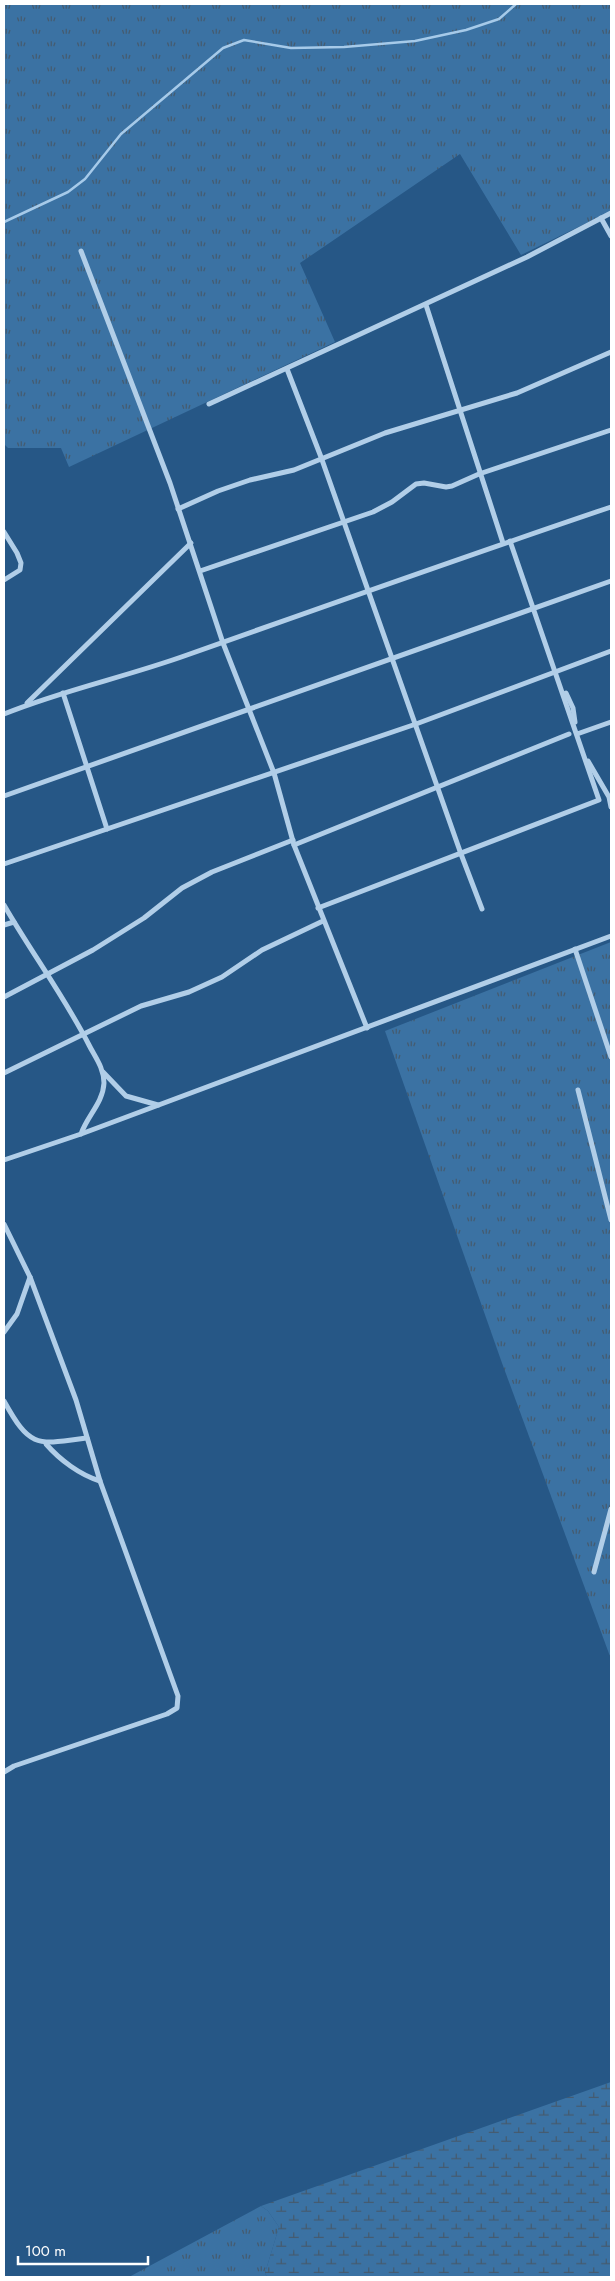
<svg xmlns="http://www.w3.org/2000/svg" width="615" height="2281" viewBox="0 0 615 2281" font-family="Jost,sans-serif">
	<defs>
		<pattern id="grass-tufts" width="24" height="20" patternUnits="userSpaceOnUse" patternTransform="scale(1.25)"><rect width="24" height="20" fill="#3b72a3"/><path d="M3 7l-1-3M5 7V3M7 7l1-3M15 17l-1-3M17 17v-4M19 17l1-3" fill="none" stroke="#455b6f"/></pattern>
		<pattern id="wetland-marsh" width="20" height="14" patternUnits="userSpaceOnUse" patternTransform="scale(1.25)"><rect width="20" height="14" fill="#3b72a3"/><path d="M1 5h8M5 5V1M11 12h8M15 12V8" fill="none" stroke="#455b6f"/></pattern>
	</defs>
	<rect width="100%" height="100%" fill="#265786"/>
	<!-- grass -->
	<g fill="url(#grass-tufts)">
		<polygon points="4,4 611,4 611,211 521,255 460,154 300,263 335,342 69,467 61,448 8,448 4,444"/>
		<polygon points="611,942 611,1659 502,1363 385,1031"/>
		<polygon points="261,2206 268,2211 279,2227 265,2273 267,2277 129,2277"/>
	</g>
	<!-- wetland -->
	<polygon fill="url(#wetland-marsh)" points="611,2082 611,2277 267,2277 265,2273 279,2227 268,2211 261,2206"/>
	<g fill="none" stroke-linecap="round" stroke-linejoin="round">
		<!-- stream -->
		<polyline stroke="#a6cae9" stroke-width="2.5" points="4,222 68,192 85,179 121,134 223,48 244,40 291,48 344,47 415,41 466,30 499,19 516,4"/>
		<!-- minor -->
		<g stroke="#b1cee8" stroke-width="5">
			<polyline points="601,218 611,236"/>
			<polyline points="81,251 170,483 223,643 274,773 294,845 367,1028"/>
			<polyline points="426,305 503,543"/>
			<polyline points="287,369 321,457 461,854 482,909"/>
			<polyline points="209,404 527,257 611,213"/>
			<polyline points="178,509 218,491 250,480 294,470 385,433 517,393 611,352"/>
			<polyline points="4,532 17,553 21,563 20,570 4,580"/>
			<polyline points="200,571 373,512 392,502 416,484 424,483 446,487 452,486 479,474 611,430"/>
			<polyline points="63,693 107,829"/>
			<polyline points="566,693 573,708 575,722"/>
			<polyline points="27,703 191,543"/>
			<path d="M 4,714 C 63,690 126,677 187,655 C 328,605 469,555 611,507"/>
			<polyline points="577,734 611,722"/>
			<polyline points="588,761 609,797 611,807"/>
			<polyline points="4,796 611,581"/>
			<polyline points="294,845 569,734"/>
			<polyline points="4,864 416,724 611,651"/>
			<path d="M 4,905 C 31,952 64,996 89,1045 C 95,1057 104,1068 104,1083 C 103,1103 87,1116 81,1134"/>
			<polyline points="318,908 599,800 510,541"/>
			<polyline points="4,925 14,922"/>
			<polyline points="575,949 611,1057"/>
			<polyline points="4,997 93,950 144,918 182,888 212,872 293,840"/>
			<polyline points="103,1072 126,1096 158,1105"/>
			<polyline points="4,1073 141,1006 189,992 222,977 262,950 323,921"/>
			<polyline points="578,1090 611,1220"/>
			<polyline points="4,1160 81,1134 611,936"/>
			<polyline points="4,1224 30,1277 76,1400 100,1481 178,1696 177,1708 167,1714 14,1766 4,1772"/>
			<polyline points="4,1332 17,1314 30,1277"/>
			<path d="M 4,1401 C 30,1448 36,1445 87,1438"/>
			<path d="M 46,1444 C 60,1460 80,1475 100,1481"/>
			<polyline points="594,1572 611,1509"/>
		</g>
	</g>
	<!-- border -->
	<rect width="615" height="2281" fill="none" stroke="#ffffff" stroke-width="10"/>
	<!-- scale -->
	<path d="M18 2256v8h130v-8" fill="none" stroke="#ffffff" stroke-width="2.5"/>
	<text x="25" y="2256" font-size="15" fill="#ffffff" stroke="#265786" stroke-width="4" paint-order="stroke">100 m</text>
</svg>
